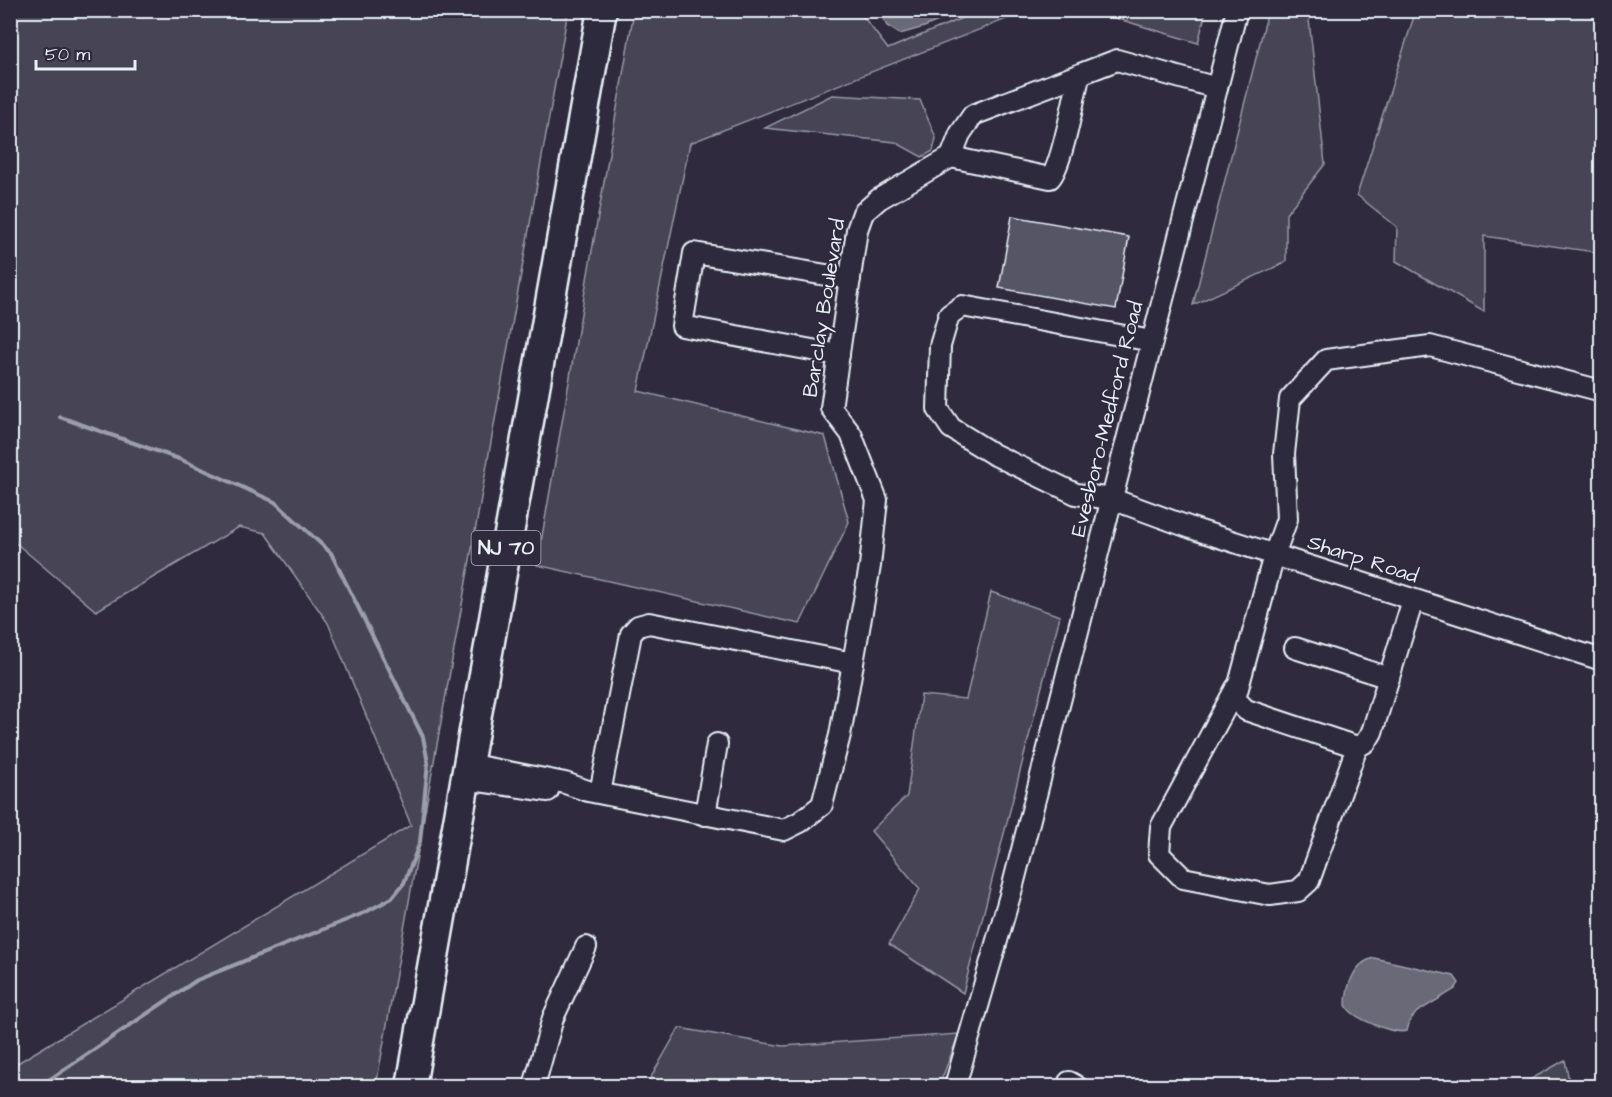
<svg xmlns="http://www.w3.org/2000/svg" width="1612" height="1097" viewBox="0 0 1612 1097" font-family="'Architects Daughter',sans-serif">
	<rect width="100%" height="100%" fill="#2f2a3d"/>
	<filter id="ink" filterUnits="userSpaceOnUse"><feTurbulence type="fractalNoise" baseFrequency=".0167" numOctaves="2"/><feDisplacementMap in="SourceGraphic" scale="12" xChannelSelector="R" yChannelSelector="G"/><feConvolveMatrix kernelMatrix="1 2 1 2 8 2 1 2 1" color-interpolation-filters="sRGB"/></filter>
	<g filter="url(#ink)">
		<!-- green -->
		<g fill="#464455" stroke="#979aa6" stroke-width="1.5">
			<polygon points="11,10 568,11 376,1086 11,1086 11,1067 411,825 328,623 265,533 239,527 96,611 11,539"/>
			<polygon points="1416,10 1601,11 1601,253 1484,236 1484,312 1396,261 1397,227 1357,195"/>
			<polygon points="634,11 859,11 888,49 979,11 1027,11 690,143 638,391 825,436 849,522 800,624 537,565"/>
			<polygon points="1092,11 1206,10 1206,11 1198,43"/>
			<polygon points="1268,11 1308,11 1325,164 1286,214 1286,262 1193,305"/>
			<polygon points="832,95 920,100 936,138 933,151 922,157 895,142 765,128"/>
			<polygon points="991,592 1060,616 963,993 889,944 920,889 871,831 907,796 921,695 966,699"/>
			<polygon points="679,1028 783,1046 959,1034 939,1086 646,1086"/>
			<polygon points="1565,1060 1570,1086 1519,1086"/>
		</g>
		<!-- water -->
		<g fill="#696978" stroke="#9c9fab" stroke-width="1.5">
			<polygon points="879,11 879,10 962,11 924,27 900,34 887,26"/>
			<path d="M 1374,958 L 1454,976 L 1459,983 L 1455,989 L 1417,1012 L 1410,1020 L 1407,1031 C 1394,1035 1351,1018 1346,1005 C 1346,987 1354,962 1374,958 Z"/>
		</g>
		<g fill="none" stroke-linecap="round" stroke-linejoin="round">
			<!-- stream -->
			<polyline stroke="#9c9fab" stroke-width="4" points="40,1086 197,980 364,913 392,898 404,883 420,842 428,763 423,737 331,553 275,502 182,460 60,417"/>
		</g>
		<!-- building -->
		<polygon fill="#575565" stroke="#e8f1f8" stroke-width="1.5" points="1012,216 1129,237 1116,309 999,288"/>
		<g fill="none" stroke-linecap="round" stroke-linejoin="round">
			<defs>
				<g id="minor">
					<path d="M 951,157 L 1050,178 C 1062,166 1074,97 1079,77"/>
					<polyline points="1152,341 962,306 949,315 940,346 938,409 951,428 993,454 1076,494 1112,499 1194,529 1602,660"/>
					<polyline points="839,355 682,326 694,253 850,279"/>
					<polyline points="1413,600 1372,732 1366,742 1357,747 1246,710 1235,699 1274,555 1287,519 1284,454 1290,399 1326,360 1430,346 1602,391"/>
					<polyline points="1295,648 1389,678"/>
					<polyline points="853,663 870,566 877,500 851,434 831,408 857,230 863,213 879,199 951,157 960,134 973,115 1117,60 1217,88"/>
					<polyline points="1236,688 1161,827 1159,854 1183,878 1270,895 1298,891 1309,881 1357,747"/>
					<polyline points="467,764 565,783 588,791 784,830 800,822 822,805 840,735 853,663 649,623 638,626 631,634 600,793"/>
					<polyline points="465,779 548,791"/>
					<polyline points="705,815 717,744"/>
					<polyline points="1069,1082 1076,1086"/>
					<polyline points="534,1086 553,1018 586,947"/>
					<polyline points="955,1086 1013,885 1237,10"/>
				</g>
				<polyline id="highway" points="411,1086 602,10"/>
			</defs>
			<!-- minor casing -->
			<use href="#minor" stroke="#e8f1f8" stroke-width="24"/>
			<!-- highway casing -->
			<use href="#highway" stroke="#e8f1f8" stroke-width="33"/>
			<!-- minor -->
			<use href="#minor" stroke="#2f2a3d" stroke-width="20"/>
			<!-- highway -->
			<use href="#highway" stroke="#2f2a3d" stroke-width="28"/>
		</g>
	</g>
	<g text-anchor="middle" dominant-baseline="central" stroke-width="4.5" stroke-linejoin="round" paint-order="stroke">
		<!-- shield labels -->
		<rect fill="#2f2a3d" stroke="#b0b5c0" stroke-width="1.5" x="471.5" y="531" width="69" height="34" rx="4.5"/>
		<g font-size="20" font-weight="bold" fill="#e8f1f8">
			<text x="506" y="548">NJ 70</text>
		</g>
		<!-- street labels -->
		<g font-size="21" fill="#e8f1f8" stroke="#2f2a3d">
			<text transform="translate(824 308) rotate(-81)">Barclay Boulevard</text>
			<text transform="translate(1107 419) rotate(-76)">Evesboro-Medford Road</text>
			<text transform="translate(1363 559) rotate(18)">Sharp Road</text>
		</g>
	</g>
	<!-- margin -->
	<rect width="1612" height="1097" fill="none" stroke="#2f2a3d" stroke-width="36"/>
	<rect x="18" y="18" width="1576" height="1061" fill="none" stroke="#e8f1f8" stroke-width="2" filter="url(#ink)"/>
	<!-- scale -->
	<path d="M36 60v9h99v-9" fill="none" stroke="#e8f1f8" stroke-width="3"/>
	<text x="45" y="60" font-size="18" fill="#e8f1f8" stroke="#2f2a3d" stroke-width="4.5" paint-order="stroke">50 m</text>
</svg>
